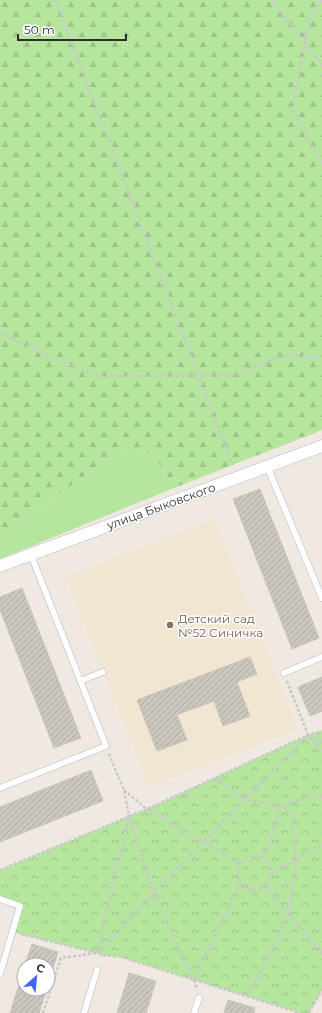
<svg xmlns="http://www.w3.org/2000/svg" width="322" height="1013" viewBox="0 0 322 1013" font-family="Montserrat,sans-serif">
	<defs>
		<pattern id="forest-firs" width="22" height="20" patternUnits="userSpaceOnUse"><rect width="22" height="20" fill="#b6e59e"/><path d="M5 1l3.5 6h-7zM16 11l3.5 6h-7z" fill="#9dc588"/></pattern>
		<pattern id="park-crowns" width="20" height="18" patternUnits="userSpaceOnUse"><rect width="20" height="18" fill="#b6e59e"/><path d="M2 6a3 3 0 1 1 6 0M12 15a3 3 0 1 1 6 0" fill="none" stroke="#9dc588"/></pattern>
		<pattern id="building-hatch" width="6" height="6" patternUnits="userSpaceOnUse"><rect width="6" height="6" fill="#cbc7bf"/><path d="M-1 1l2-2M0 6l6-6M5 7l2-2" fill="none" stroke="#afaba4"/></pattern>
	</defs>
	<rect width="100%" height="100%" fill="#efe9e1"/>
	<!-- education -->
	<polygon fill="#f0e6d1" points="214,519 298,729 149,787 65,577"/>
	<!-- grass -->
	<polygon fill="#b6e59e" points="123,449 153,454 174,488 0,559 0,536"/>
	<!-- forest -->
	<polygon fill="url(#forest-firs)" points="0,0 322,0 322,430 174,488 153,454 123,449 0,536"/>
	<!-- park -->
	<polygon fill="url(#park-crowns)" points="322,731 322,990 309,1013 300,1013 121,957 101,955 97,953 12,932 20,906 0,899 0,870 147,809 308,735"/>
	<!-- building -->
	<g fill="url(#building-hatch)" stroke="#cbc5ba">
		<polygon points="260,489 319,638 292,649 233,499"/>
		<polygon points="22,588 81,738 54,748 0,610 0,597"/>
		<polygon points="250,657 257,674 237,682 250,716 223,726 214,701 177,715 187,740 157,751 137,700"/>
		<polygon points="322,677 322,711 310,716 298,687"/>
		<polygon points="91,770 103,801 0,842 0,807"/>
		<polygon points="32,944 58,952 48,985 48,965 25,965"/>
		<polygon points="24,969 24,989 47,989 39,1013 10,1013"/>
		<polygon points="129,973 156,981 146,1013 117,1013"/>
		<polygon points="228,1000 255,1008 254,1013 224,1013"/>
	</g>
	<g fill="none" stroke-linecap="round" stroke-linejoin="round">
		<defs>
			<g id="service">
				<polyline points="267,466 322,598"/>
				<polyline points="284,673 322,657"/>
				<polyline points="80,681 103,672"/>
				<polyline points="0,788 106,746 31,555"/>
				<polyline points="0,899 20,906 0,974"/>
				<polyline points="84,1013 97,970"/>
				<polyline points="194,1013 199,998"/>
			</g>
			<polyline id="minor" points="0,566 322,446"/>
		</defs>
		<!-- service casing -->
		<use href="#service" stroke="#b4b7c1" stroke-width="7"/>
		<!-- minor casing -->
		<use href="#minor" stroke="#b4b7c1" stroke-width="13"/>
		<!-- path -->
		<g stroke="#c9c9c9" stroke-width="2.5" stroke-dasharray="3 2" stroke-linecap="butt">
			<polyline points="55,0 233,466"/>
			<polyline points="272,0 322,65"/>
			<polyline points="321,0 309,22 292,110 322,164"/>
			<polyline points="0,333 94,376 233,375 286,355 322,357"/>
			<polyline points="287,681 308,735 322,752"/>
			<polyline points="310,736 322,742"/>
			<polyline points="109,754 124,790 129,816"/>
			<polyline points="214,779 246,799 281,806 316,795 322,797"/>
			<polyline points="124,790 147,809 240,863"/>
			<circle cx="254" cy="873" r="17"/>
			<polyline points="264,860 281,806"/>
			<polyline points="0,870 147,809 308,735 322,731"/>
			<polyline points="271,874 322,844"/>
			<polyline points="266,886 322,953"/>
			<polyline points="21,934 97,953 101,955 121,957 300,1013"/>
			<polyline points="97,953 129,816 153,893 194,980 240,884"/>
			<polyline points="194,980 197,990"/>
			<polyline points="248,996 289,913 296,859 292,815 281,806"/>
			<polyline points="43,1013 61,958 97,953 108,944 153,893 308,735"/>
			<polyline points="309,1013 322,990"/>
		</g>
		<!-- service -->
		<use href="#service" stroke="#fff" stroke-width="6"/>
		<!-- minor -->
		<use href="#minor" stroke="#fff" stroke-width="12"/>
	</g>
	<!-- markers -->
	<circle fill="#8d6e63" stroke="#fff" stroke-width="1.5" cx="170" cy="625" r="4"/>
	<g text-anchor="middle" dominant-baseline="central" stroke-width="3" stroke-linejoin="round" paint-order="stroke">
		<!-- street labels -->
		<g font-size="12" fill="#2e2e2e" stroke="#fff">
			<text transform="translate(161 506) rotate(-20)">улица Быковского</text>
		</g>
		<!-- education labels -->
		<g font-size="12" fill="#785e54" stroke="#fff" text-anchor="start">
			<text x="178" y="618">Детский сад<tspan x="178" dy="14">№52 Синичка</tspan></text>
		</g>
	</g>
	<!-- north arrow -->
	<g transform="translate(36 977) rotate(27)"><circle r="19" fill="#ffffff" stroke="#ababab"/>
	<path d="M0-3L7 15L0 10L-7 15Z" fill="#4264fb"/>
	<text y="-6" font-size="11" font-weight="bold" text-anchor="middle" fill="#2e2e2e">С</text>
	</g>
	<!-- scale -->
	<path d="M18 34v6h108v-6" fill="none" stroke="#2e2e2e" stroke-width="2"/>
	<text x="24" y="34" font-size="12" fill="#2e2e2e" stroke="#ffffff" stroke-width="3" paint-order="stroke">50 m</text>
</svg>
